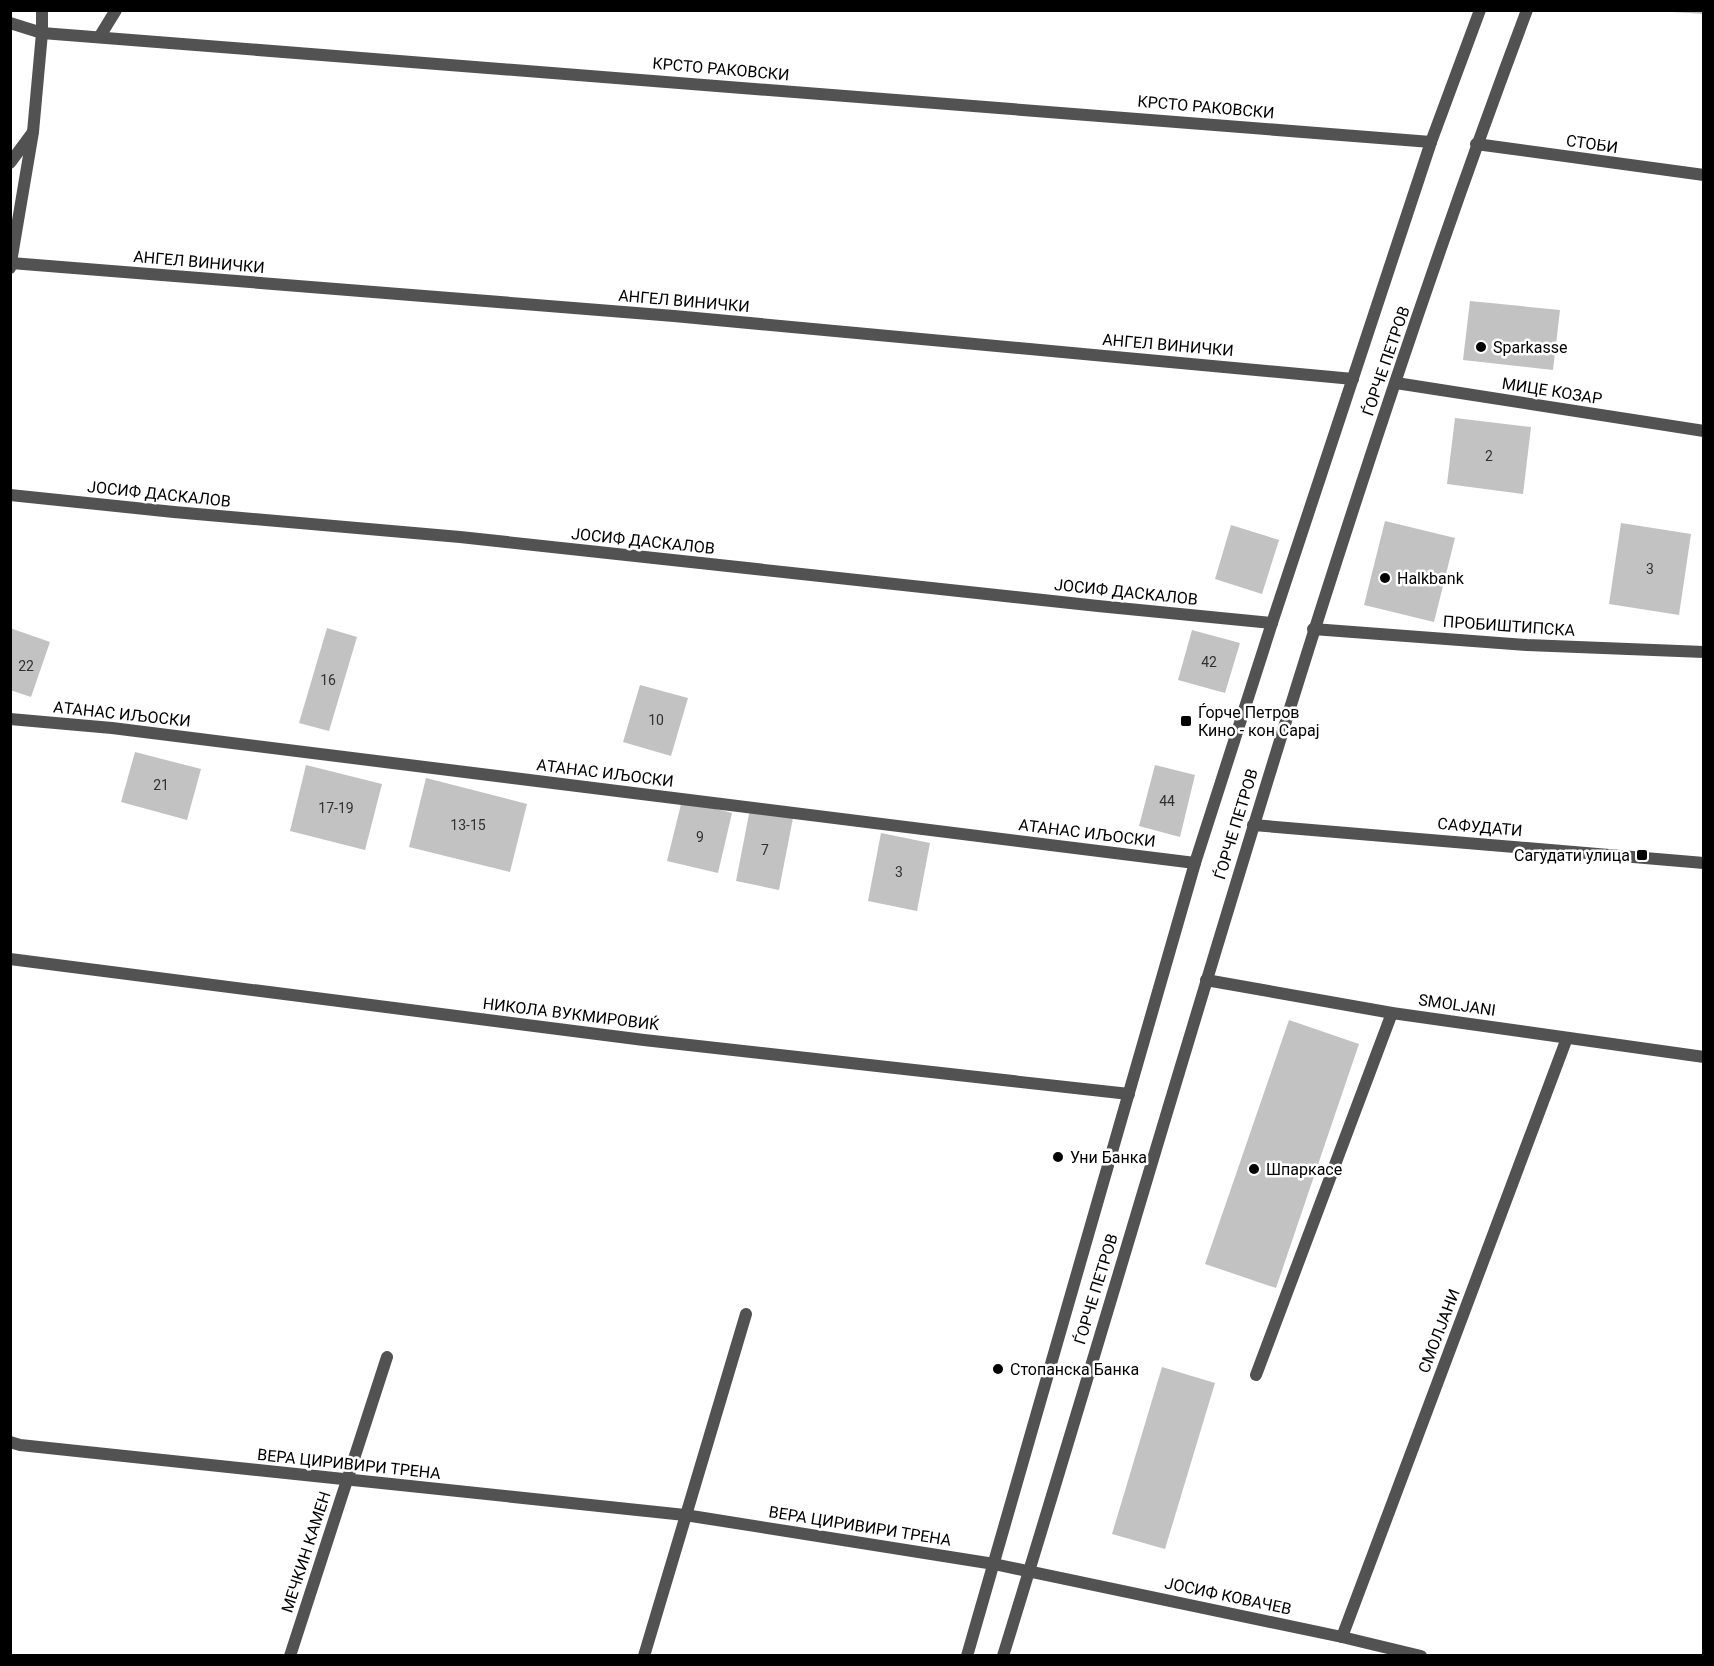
<svg xmlns="http://www.w3.org/2000/svg" width="1714" height="1666" viewBox="0 0 1714 1666" font-family="Roboto,sans-serif">
	<rect width="100%" height="100%" fill="#fff"/>
	<!-- building -->
	<g fill="#c2c2c2">
		<polygon points="1672,10 1704,10 1704,14 1672,12"/>
		<polygon points="1470,301 1560,310 1553,370 1463,360"/>
		<polygon points="1455,418 1531,427 1523,494 1447,484"/>
		<polygon points="1385,521 1455,538 1434,622 1364,605"/>
		<polygon points="1621,523 1691,534 1679,615 1609,604"/>
		<polygon points="1231,525 1279,540 1262,594 1215,579"/>
		<polygon points="10,628 50,642 31,697 10,690"/>
		<polygon points="327,628 357,637 329,731 299,723"/>
		<polygon points="1192,630 1240,643 1225,693 1178,680"/>
		<polygon points="640,685 688,698 671,756 623,742"/>
		<polygon points="135,752 201,769 187,820 121,802"/>
		<polygon points="306,765 382,784 365,850 290,831"/>
		<polygon points="1155,765 1195,775 1180,837 1139,826"/>
		<polygon points="426,778 527,804 510,872 409,847"/>
		<polygon points="682,800 732,813 718,873 667,861"/>
		<polygon points="750,809 793,818 779,890 736,881"/>
		<polygon points="881,833 930,843 917,911 868,901"/>
		<polygon points="1289,1020 1359,1044 1276,1288 1205,1264"/>
		<polygon points="1162,1367 1215,1383 1165,1549 1112,1534"/>
	</g>
	<g fill="none" stroke-linecap="round" stroke-linejoin="round">
		<!-- minor -->
		<g stroke="#525252" stroke-width="12">
			<polyline points="10,23 42,33 1431,142"/>
			<polyline points="100,36 116,10"/>
			<polyline points="1476,144 1704,175"/>
			<polyline points="10,163 33,132"/>
			<polyline points="11,263 674,316 1353,379"/>
			<polyline points="1396,383 1704,431"/>
			<polyline points="10,495 174,512 460,537 1098,606 1272,623"/>
			<polyline points="1313,629 1527,645 1704,652"/>
			<polyline points="10,719 112,728 1195,863"/>
			<polyline points="1253,825 1704,863"/>
			<polyline points="10,959 644,1040 1129,1094"/>
			<polyline points="1206,980 1392,1013 1704,1057"/>
			<polyline points="1256,1375 1392,1013"/>
			<polyline points="10,1442 20,1445 685,1515 994,1564 1342,1637 1421,1656"/>
			<polyline points="1342,1637 1567,1038"/>
			<polyline points="290,1656 387,1357"/>
			<polyline points="644,1656 746,1314"/>
		</g>
		<!-- tertiary -->
		<g stroke="#525252" stroke-width="12">
			<polyline points="10,268 33,132 42,33 42,10"/>
			<polyline points="967,1656 1195,863 1272,623 1431,142 1480,10"/>
			<path d="M 1003,1656 C 1173,1106 1324,549 1527,10"/>
		</g>
	</g>
	<!-- markers -->
	<g fill="#000" stroke="#fff" stroke-width="2">
		<circle cx="1481" cy="347" r="6"/>
		<circle cx="1385" cy="578" r="6"/>
		<rect x="1180" y="715" width="12" height="12" rx="3"/>
		<rect x="1636" y="849" width="12" height="12" rx="3"/>
		<circle cx="1058" cy="1157" r="6"/>
		<circle cx="1254" cy="1169" r="6"/>
		<circle cx="998" cy="1369" r="6"/>
	</g>
	<g text-anchor="middle" dominant-baseline="central" stroke-width="5" stroke-linejoin="round" paint-order="stroke">
		<!-- number labels -->
		<g font-size="14" fill="#303030">
			<text x="1489" y="456">2</text>
			<text x="1650" y="569">3</text>
			<text x="1209" y="662">42</text>
			<text x="26" y="666">22</text>
			<text x="328" y="680">16</text>
			<text x="656" y="720">10</text>
			<text x="161" y="785">21</text>
			<text x="1167" y="801">44</text>
			<text x="336" y="808">17-19</text>
			<text x="468" y="825">13-15</text>
			<text x="700" y="837">9</text>
			<text x="765" y="850">7</text>
			<text x="899" y="872">3</text>
		</g>
		<!-- street labels -->
		<g font-size="16" fill="#000" stroke="#fff">
			<text transform="translate(721 69) rotate(5)">КРСТО РАКОВСКИ</text>
			<text transform="translate(1206 107) rotate(5)">КРСТО РАКОВСКИ</text>
			<text transform="translate(1592 144) rotate(8)">СТОБИ</text>
			<text transform="translate(199 262) rotate(5)">АНГЕЛ ВИНИЧКИ</text>
			<text transform="translate(684 301) rotate(5)">АНГЕЛ ВИНИЧКИ</text>
			<text transform="translate(1168 345) rotate(5)">АНГЕЛ ВИНИЧКИ</text>
			<text transform="translate(1386 361) rotate(-71)">ЃОРЧЕ ПЕТРОВ</text>
			<text transform="translate(1552 391) rotate(9)">МИЦЕ КОЗАР</text>
			<text transform="translate(159 494) rotate(6)">ЈОСИФ ДАСКАЛОВ</text>
			<text transform="translate(643 541) rotate(6)">ЈОСИФ ДАСКАЛОВ</text>
			<text transform="translate(1126 592) rotate(6)">ЈОСИФ ДАСКАЛОВ</text>
			<text transform="translate(1509 626) rotate(4)">ПРОБИШТИПСКА</text>
			<text transform="translate(122 714) rotate(6)">AТАНАС ИЉОСКИ</text>
			<text transform="translate(605 773) rotate(7)">AТАНАС ИЉОСКИ</text>
			<text transform="translate(1236 824) rotate(-73)">ЃОРЧЕ ПЕТРОВ</text>
			<text transform="translate(1480 827) rotate(5)">САФУДАТИ</text>
			<text transform="translate(1087 833) rotate(7)">AТАНАС ИЉОСКИ</text>
			<text transform="translate(1457 1005) rotate(8)">SMOLJANI</text>
			<text transform="translate(571 1014) rotate(7)">НИКОЛА ВУКМИРОВИЌ</text>
			<text transform="translate(1096 1289) rotate(-73)">ЃОРЧЕ ПЕТРОВ</text>
			<text transform="translate(1439 1331) rotate(-69)">СМОЛЈАНИ</text>
			<text transform="translate(349 1464) rotate(6)">ВЕРА ЦИРИВИРИ ТРЕНА</text>
			<text transform="translate(860 1526) rotate(9)">ВЕРА ЦИРИВИРИ ТРЕНА</text>
			<text transform="translate(306 1552) rotate(-72)">МЕЧКИН КАМЕН</text>
			<text transform="translate(1228 1596) rotate(12)">ЈОСИФ КОВАЧЕВ</text>
		</g>
		<!-- poi labels -->
		<g font-size="16" fill="#000" stroke="#fff" text-anchor="start">
			<text x="1493" y="347">Sparkasse</text>
			<text x="1397" y="578">Halkbank</text>
			<text x="1198" y="712">Ѓорче Петров<tspan x="1198" dy="18">Кино - кон Сарај</tspan></text>
			<text x="1630" y="855" text-anchor="end">Сагудати улица</text>
			<text x="1070" y="1157">Уни Банка</text>
			<text x="1266" y="1169">Шпаркасе</text>
			<text x="1010" y="1369">Стопанска Банка</text>
		</g>
	</g>
	<!-- border -->
	<rect width="1714" height="1666" fill="none" stroke="#000000" stroke-width="24"/>
</svg>
